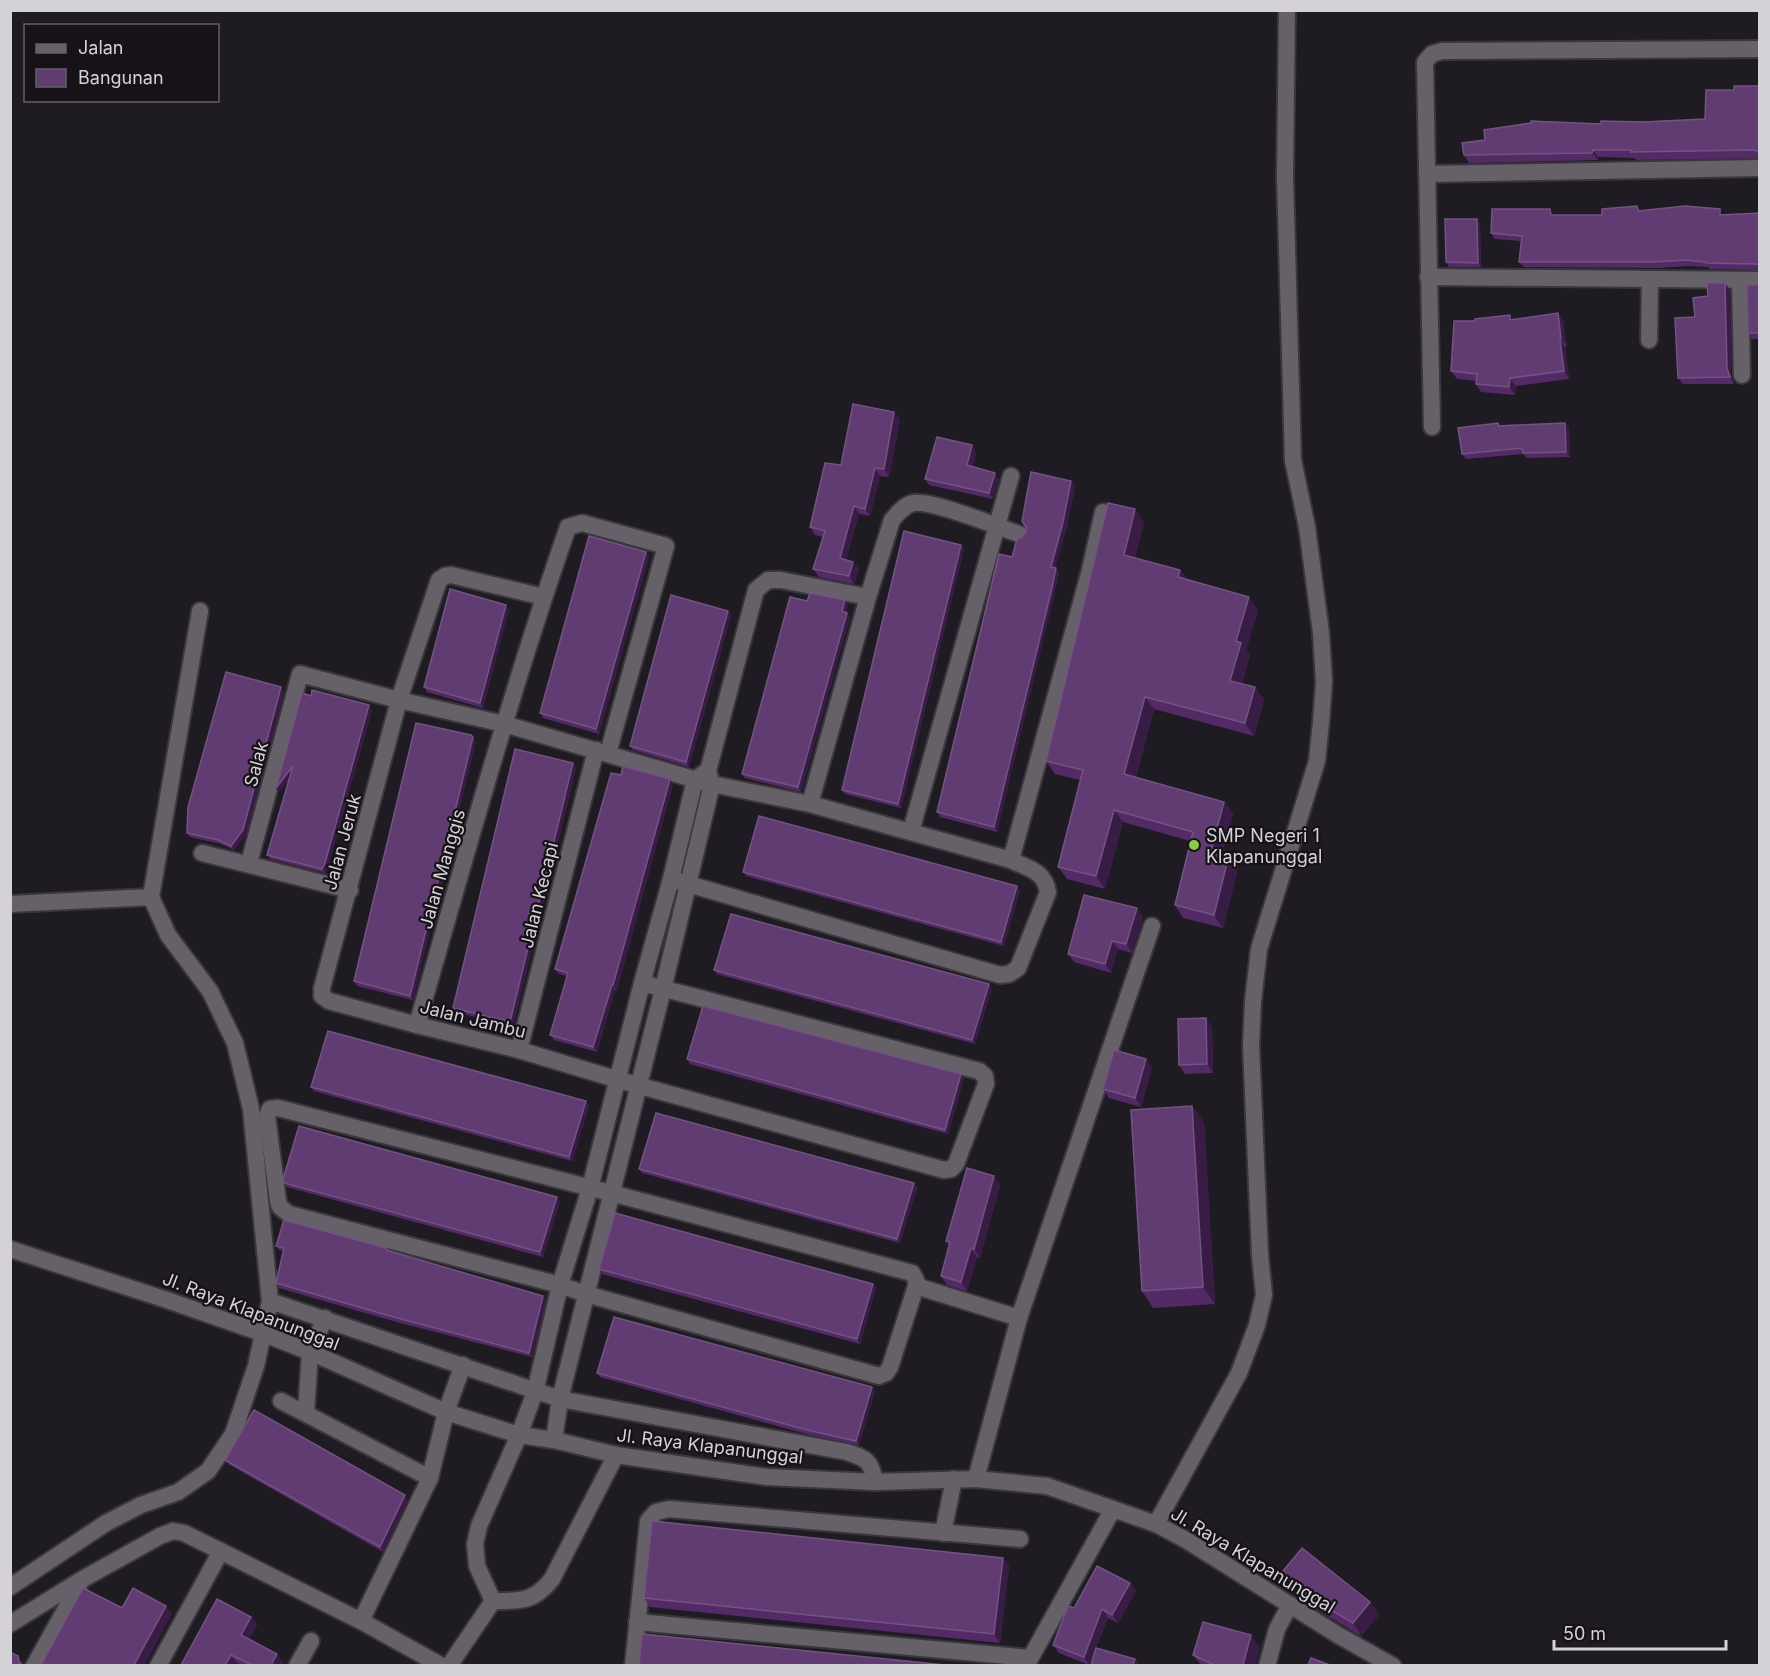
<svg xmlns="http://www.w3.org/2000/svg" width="1770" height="1676" viewBox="0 0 1770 1676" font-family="Inter,sans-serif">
	<rect width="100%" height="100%" fill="#1f1b22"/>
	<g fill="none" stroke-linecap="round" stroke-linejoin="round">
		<defs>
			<g id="minor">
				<polyline points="1427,174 1760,168"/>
				<polyline points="1428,277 1760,280"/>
				<polyline points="1740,281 1742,375"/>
				<polyline points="1649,340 1650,280"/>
				<polyline points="1432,427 1425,62 1432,54 1442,51 1760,49"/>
				<polyline points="544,597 451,575 445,576 439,580 399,700 322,988 322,996 329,1001 417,1025 519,1050 619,1080 944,1170 951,1169 956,1164 986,1084 985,1076 979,1071 642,983"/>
				<path d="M 810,804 L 868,597 L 892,520 C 898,513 905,504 914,503 C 933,500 998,527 1019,534"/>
				<polyline points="911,831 1011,476"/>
				<polyline points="202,853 350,890"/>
				<polyline points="1011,860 1090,570 1103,512"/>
				<path d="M 249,863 L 300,674 L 399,700 L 504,724 L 707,783 L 810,804 L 1011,860 C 1029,869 1044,870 1048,892 L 1018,968 L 1009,974 L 1000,975 L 671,879"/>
				<polyline points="151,897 200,611"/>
				<polyline points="10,904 151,897 168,935 210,991 235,1043 251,1109 270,1301 256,1366 233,1434 208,1471 178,1492 141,1505 106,1523 10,1587"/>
				<path d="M 417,1025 C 465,858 511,691 568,527 L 582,523 L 666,546 L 608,753"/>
				<polyline points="519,1050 596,750"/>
				<polygon points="278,1108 611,1193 912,1273 916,1280 916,1286 890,1367 886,1373 879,1376 586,1294 560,1285 289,1214 280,1207 278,1201 267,1116 270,1109"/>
				<polyline points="916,1286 1019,1318"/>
				<path d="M 270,1301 L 560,1399 L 847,1452 C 867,1459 871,1460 875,1482"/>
				<polyline points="281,1401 430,1478"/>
				<polyline points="306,1413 310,1352 325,1318"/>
				<polyline points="554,1440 560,1399 663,989 712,784 708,771 756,590 768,580 781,580 868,597"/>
				<polyline points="976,1479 1019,1318 1152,926"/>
				<polyline points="1156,1524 1239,1373 1257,1325 1264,1295 1260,1255 1251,1046 1253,1001 1259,949 1317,761 1321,722 1324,682 1321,633 1307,527 1293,460 1285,177 1287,10"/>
				<polyline points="943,1533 954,1479"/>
				<polyline points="493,1601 477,1566 475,1544 479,1526 519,1435 535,1392 560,1285 590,1188 642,983 671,879 695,780 704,773"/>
				<path d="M 493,1601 C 521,1601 534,1602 552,1579 L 616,1455"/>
				<polyline points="361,1621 430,1478 446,1412 463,1365"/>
				<polyline points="637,1622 1030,1658"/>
				<polyline points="10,1624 81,1580 160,1536 173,1531 184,1533 361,1621 442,1666"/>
				<polyline points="34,1666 81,1581"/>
				<polyline points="158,1666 221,1551"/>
				<polyline points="297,1666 311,1641"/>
				<polyline points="449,1666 493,1601"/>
				<polyline points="633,1666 648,1521 656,1512 669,1509 1020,1539"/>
				<polyline points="1026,1666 1113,1509"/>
				<polyline points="1267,1666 1277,1629 1290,1605"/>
			</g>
			<polyline id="tertiary" points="10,1249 164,1299 262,1333 310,1352 446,1412 519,1435 554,1440 616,1455 767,1477 875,1482 976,1479 1047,1486 1156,1524 1186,1540 1338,1635 1393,1666"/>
		</defs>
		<!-- minor casing -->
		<use href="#minor" stroke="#3a373c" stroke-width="20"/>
		<!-- tertiary casing -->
		<use href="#tertiary" stroke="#3a373c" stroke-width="20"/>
		<!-- minor -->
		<use href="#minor" stroke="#666169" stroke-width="16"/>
		<!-- tertiary -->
		<use href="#tertiary" stroke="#666169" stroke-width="16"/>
	</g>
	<!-- wall -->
	<g fill="#532a66">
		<polygon points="1760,86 1760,158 1636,160 1635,158 1598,157 1598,160 1469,163 1464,155 1601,124 1705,119 1734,90"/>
		<polygon points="1637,206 1640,210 1724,214 1760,213 1760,270 1710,269 1708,267 1689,266 1658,268 1524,267 1519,262 1521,241 1495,239 1491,233 1555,215 1602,215"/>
		<polygon points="1480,223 1481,267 1449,267 1446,262"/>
		<polygon points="1760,283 1760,339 1752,339 1748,333 1756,285"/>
		<polygon points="1730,290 1731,375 1734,384 1683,384 1678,378 1695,317 1708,296"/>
		<polygon points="1513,319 1563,320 1567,346 1565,347 1569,379 1516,386 1515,395 1481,392 1476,384 1476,381 1457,379 1451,371"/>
		<polygon points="894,412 900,420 889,477 880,476 870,516 859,514 846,560 853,562 859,569 854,584 819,577 813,569 823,537 815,535 810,527 841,465"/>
		<polygon points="1498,423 1500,425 1565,423 1569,428 1570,457 1527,458 1523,454 1466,459 1462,454"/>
		<polygon points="976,452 973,467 999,479 993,499 929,485 925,479"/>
		<polygon points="1071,481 1075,486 1067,527 1055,568 1059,573 997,832 940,817 937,812 1012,557 1022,537"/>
		<polygon points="1144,522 1135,558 1180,570 1187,579 1258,610 1246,650 1250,655 1242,684 1255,687 1264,700 1254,736 1154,709 1136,777 1224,802 1233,814 1222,853 1238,868 1223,928 1183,918 1175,905 1190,841 1123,822 1105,889 1067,879 1058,867 1080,780 1055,774 1046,761"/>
		<polygon points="961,545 964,549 901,808 845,794 842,790"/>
		<polygon points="646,552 649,556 599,734 543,718 540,713"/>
		<polygon points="848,604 846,612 850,617 801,792 745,778 742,774"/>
		<polygon points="509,609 483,708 427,692 424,687"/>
		<polygon points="728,611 731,615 689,767 633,750 630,746"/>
		<polygon points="281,687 284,692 246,835 234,850 221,844 190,837 187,833"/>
		<polygon points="372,710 328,867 325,873 270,859 267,855 289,779 279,792 276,788"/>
		<polygon points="476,741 413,1000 357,986 354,981"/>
		<polygon points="573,763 576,768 513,1027 456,1012 453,1008"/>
		<polygon points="621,775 673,784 617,990 615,990 597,1052 554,1040 550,1035 567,976 559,974 555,969"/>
		<polygon points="743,872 1020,890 1004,946 746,876"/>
		<polygon points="1143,917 1132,953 1118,949 1111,973 1074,962 1068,954"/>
		<polygon points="714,970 992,988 975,1044 717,974"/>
		<polygon points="1212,1027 1213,1073 1185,1074 1179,1065"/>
		<polygon points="687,1059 964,1078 948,1134 690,1064"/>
		<polygon points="1152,1067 1141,1107 1109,1098 1103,1089"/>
		<polygon points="311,1087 586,1101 589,1106 572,1161 314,1091"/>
		<polygon points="1192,1106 1204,1123 1215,1304 1153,1308 1142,1291"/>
		<polygon points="639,1169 914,1183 917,1188 900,1243 642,1173"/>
		<polygon points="284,1183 560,1201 543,1257 287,1187"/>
		<polygon points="1000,1185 980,1258 977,1257 967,1291 947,1285 941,1276 949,1246 946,1241"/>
		<polygon points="276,1246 386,1248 388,1251 546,1301 532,1357 393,1321 279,1288 276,1283 283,1251 279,1250"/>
		<polygon points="599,1269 873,1284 876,1288 860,1344 602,1274"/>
		<polygon points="597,1373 872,1387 875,1391 859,1445 810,1435 600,1377"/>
		<polygon points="225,1460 408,1499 383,1552 228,1464"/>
		<polygon points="1003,1558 1009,1566 1000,1643 650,1607 644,1598"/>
		<polygon points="1279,1576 1370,1602 1379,1615 1361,1636 1301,1600 1288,1589"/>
		<polygon points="1130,1583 1136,1591 1118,1623 1108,1618 1096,1648 1135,1659 1140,1665 1091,1665 1095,1650 1089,1665 1059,1653 1053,1645 1074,1608"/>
		<polygon points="251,1617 257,1625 249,1639 283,1662 282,1665 242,1665 237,1663 181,1665"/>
		<polygon points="1260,1648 1255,1665 1201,1665 1193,1655"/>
	</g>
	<!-- shaded-wall -->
	<g fill="#381c45">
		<polygon points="1593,150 1598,157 1598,160 1592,153"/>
		<polygon points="1477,219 1480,223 1481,267 1478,263"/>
		<polygon points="1725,283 1730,290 1731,375 1734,384 1730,377 1727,368"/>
		<polygon points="1558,313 1563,320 1567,346 1561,338"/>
		<polygon points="1560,339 1565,347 1569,379 1564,371"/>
		<polygon points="1510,378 1516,386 1515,395 1509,387"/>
		<polygon points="894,412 900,420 889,477 884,469"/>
		<polygon points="1565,423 1569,428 1570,457 1566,452"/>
		<polygon points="972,445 976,452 972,471 967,465"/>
		<polygon points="875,468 880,476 870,516 865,509"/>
		<polygon points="995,473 999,479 993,499 989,493"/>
		<polygon points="1071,481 1075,486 1067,527 1054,572 1051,567"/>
		<polygon points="854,506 859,514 845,565 840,558"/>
		<polygon points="1135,509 1144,522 1133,568 1124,555"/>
		<polygon points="961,545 964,549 901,808 898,804"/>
		<polygon points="646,552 649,556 599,734 596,729"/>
		<polygon points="853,562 859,569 854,584 849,576"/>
		<polygon points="1056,568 1059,573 1055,592 997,832 994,827"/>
		<polygon points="1180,570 1189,582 1178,577"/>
		<polygon points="1249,597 1258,610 1246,650 1250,655 1239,693 1230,681 1236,641"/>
		<polygon points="845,600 848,604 845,616 842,611"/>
		<polygon points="506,605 509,609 483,708 480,703"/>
		<polygon points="728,611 731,615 689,767 686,762"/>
		<polygon points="847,613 850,617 801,792 798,787"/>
		<polygon points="281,687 284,692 246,835 234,850 231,846"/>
		<polygon points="1255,687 1264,700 1254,736 1245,723"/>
		<polygon points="1145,697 1154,709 1133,787 1124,774"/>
		<polygon points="369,705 372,710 328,867 325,873 322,869"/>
		<polygon points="473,737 476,741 413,1000 410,996"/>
		<polygon points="573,763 576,768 513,1027 510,1022"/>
		<polygon points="293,766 296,771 279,792 276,788"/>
		<polygon points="670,779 673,784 617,990 613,985"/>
		<polygon points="1224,802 1233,814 1220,863 1211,851"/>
		<polygon points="1114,810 1123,822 1105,889 1096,876"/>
		<polygon points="1229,855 1238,868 1223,928 1214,915"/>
		<polygon points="1017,886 1020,890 1004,946 1001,942"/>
		<polygon points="1137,908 1143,917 1132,953 1126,944"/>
		<polygon points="1112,941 1118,949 1111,973 1105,964"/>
		<polygon points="989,984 992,988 975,1044 972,1040"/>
		<polygon points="612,985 615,990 597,1052 593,1047"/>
		<polygon points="1206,1018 1212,1027 1213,1073 1207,1064"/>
		<polygon points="1146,1059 1152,1067 1141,1107 1135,1098"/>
		<polygon points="961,1074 964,1078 948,1134 945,1130"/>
		<polygon points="586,1101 589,1106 572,1161 569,1157"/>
		<polygon points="1192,1106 1204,1123 1215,1304 1203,1287"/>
		<polygon points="994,1176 1000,1185 980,1258 974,1249"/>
		<polygon points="914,1183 917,1188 900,1243 897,1239"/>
		<polygon points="557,1197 560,1201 543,1257 540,1252"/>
		<polygon points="971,1248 977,1257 967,1291 961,1282"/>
		<polygon points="873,1284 876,1288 860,1344 857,1339"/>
		<polygon points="543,1296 546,1301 532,1357 529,1353"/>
		<polygon points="872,1387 875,1391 859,1445 856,1441"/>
		<polygon points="405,1495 408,1499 383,1552 380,1547"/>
		<polygon points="1003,1558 1009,1566 1000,1643 994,1634"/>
		<polygon points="1130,1583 1136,1591 1118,1623 1112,1615"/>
		<polygon points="1370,1602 1379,1615 1361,1636 1353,1623"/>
		<polygon points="166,1606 172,1614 145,1665 134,1665"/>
		<polygon points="1102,1609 1108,1618 1089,1665 1084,1657"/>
		<polygon points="251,1617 257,1625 247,1643 241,1635"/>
		<polygon points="1251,1635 1260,1648 1255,1665 1243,1665"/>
		<polygon points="277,1654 283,1662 282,1665 271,1665"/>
		<polygon points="231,1655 237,1663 236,1665 225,1665"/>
		<polygon points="18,1656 24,1665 21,1665 19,1662"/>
		<polygon points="1135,1659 1140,1665 1133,1665"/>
	</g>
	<!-- building -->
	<g fill="#613c72" stroke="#735382" stroke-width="1.5">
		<polygon points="1734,86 1760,86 1760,153 1755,150 1631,152 1631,150 1593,150 1592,153 1464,155 1462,143 1485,140 1484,130 1531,123 1531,121 1601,124 1601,121 1643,122 1705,119 1706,90 1734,90"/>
		<polygon points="1637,206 1638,211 1685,206 1720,209 1720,215 1760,213 1760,265 1756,264 1706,263 1705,262 1685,260 1654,262 1519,262 1522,236 1491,233 1492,209 1550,209 1551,215 1602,215 1602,209"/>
		<polygon points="1445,219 1477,219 1478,263 1446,262"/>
		<polygon points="1707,283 1725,283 1727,368 1730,377 1678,378 1675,318 1695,317 1693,298 1708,296"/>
		<polygon points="1760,283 1760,333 1748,333 1747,285 1756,285"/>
		<polygon points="1558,313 1561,338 1560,339 1564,371 1510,378 1509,387 1476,384 1477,374 1451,371 1454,321 1475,321 1475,319 1510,315 1510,320"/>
		<polygon points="853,404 894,412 884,469 875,468 865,509 854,506 840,558 853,562 849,576 813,569 825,531 810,527 825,463 841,465"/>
		<polygon points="1498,423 1498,426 1565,423 1566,452 1523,453 1522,448 1462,454 1458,428"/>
		<polygon points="937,437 972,445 967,465 995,473 989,493 925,479"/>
		<polygon points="1031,472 1071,481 1063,522 1051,567 1056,568 1052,588 994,827 937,812 999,554 1012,557 1017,539 1022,537 1026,532 1026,527 1022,521"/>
		<polygon points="1108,503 1135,509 1124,555 1180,570 1178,577 1249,597 1236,641 1241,643 1230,681 1255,687 1245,723 1145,697 1124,774 1224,802 1211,851 1229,855 1214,915 1175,905 1193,832 1114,810 1096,876 1058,867 1083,770 1046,761"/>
		<polygon points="904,531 961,545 898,804 842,790"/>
		<polygon points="589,536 646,552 596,729 540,713"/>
		<polygon points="450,589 506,605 480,703 424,687"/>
		<polygon points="810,593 845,600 842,611 847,613 798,787 742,774 790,597 807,601"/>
		<polygon points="671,595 728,611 686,762 630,746"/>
		<polygon points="226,672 281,687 243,830 231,846 218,840 187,833 188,807"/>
		<polygon points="312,690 369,705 325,863 322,869 267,855 293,766 276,788 302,693 311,696"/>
		<polygon points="416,723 471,735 473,737 410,996 354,981"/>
		<polygon points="515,749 573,763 510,1022 453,1008"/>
		<polygon points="623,766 670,779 613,985 612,985 593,1047 550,1035 568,973 555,969 611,773 621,775"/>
		<polygon points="759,816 1017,886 1001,942 743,872"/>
		<polygon points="1084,895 1137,908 1126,944 1112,941 1105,964 1068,954"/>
		<polygon points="731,914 989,984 972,1040 714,970"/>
		<polygon points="703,1006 961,1074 945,1130 687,1059"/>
		<polygon points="1206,1018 1207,1064 1179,1065 1178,1019"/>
		<polygon points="328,1031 586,1101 569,1157 311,1087"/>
		<polygon points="1114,1050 1146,1059 1135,1098 1103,1089"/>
		<polygon points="1192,1106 1203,1287 1142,1291 1131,1110"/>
		<polygon points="656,1113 914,1183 897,1239 639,1169"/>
		<polygon points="299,1126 557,1197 540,1252 284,1183 283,1179"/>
		<polygon points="967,1168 994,1176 974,1249 971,1248 961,1282 941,1276 950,1242 946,1241"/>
		<polygon points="615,1213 873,1284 857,1339 599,1269"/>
		<polygon points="284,1220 386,1248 386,1250 543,1296 529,1353 390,1316 276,1283 284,1248 276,1246"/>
		<polygon points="614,1317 872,1387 856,1441 807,1430 597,1373"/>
		<polygon points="254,1410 405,1495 380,1547 225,1460"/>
		<polygon points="652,1521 1003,1558 994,1634 644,1598"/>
		<polygon points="1302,1548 1370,1602 1353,1623 1292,1587 1279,1576"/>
		<polygon points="1097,1566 1130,1583 1112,1615 1102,1609 1084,1657 1053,1645 1068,1606 1074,1608"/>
		<polygon points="83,1588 122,1608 133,1588 166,1606 134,1665 41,1665"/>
		<polygon points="217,1599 251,1617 241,1635 277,1654 271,1665 252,1665 231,1655 225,1665 181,1665"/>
		<polygon points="1203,1622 1251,1635 1243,1665 1214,1665 1193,1655"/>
		<polygon points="642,1634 945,1665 639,1665"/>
		<polygon points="1096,1648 1135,1659 1133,1665 1091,1665"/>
		<polygon points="10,1652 18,1656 19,1662 22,1665 10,1665"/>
		<polygon points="1311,1658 1330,1665 1308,1665"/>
	</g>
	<!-- markers -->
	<circle fill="#87cf4b" stroke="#161218" stroke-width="2" cx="1194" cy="845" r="6"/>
	<g text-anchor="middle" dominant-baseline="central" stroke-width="4.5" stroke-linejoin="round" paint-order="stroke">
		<!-- street labels -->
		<g font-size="18" fill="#d5d2d7" stroke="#161218">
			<text transform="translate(256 764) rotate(-75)">Salak</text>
			<text transform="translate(342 842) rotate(-75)">Jalan Jeruk</text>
			<text transform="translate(442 869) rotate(-74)">Jalan Manggis</text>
			<text transform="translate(539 895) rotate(-76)">Jalan Kecapi</text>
			<text transform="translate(473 1019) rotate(14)">Jalan Jambu</text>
			<text transform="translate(251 1311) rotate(21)">Jl. Raya Klapanunggal</text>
			<text transform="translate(710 1446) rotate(7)">Jl. Raya Klapanunggal</text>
			<text transform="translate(1253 1560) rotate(31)">Jl. Raya Klapanunggal</text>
		</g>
		<!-- poi labels -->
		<g font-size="18" fill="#d5d2d7" stroke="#161218" text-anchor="start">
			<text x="1206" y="835">SMP Negeri 1<tspan x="1206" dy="21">Klapanunggal</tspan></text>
		</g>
	</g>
	<!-- border -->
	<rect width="1770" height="1676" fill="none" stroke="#d5d2d7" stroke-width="24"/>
	<!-- legend -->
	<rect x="24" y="24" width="195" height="78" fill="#161218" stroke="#625f64" stroke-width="1.5"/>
	<rect x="36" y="44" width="30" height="9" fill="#666169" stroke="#625f64" stroke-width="1.5"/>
	<text x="78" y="54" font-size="18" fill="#d5d2d7">Jalan</text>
	<rect x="36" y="69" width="30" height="18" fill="#613c72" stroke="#625f64" stroke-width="1.5"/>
	<text x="78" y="84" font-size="18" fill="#d5d2d7">Bangunan</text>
	<!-- scale -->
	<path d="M1554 1640v9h172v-9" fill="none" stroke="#d5d2d7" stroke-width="3"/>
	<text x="1563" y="1640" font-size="18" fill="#d5d2d7" stroke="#161218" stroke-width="4.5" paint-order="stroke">50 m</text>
</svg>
